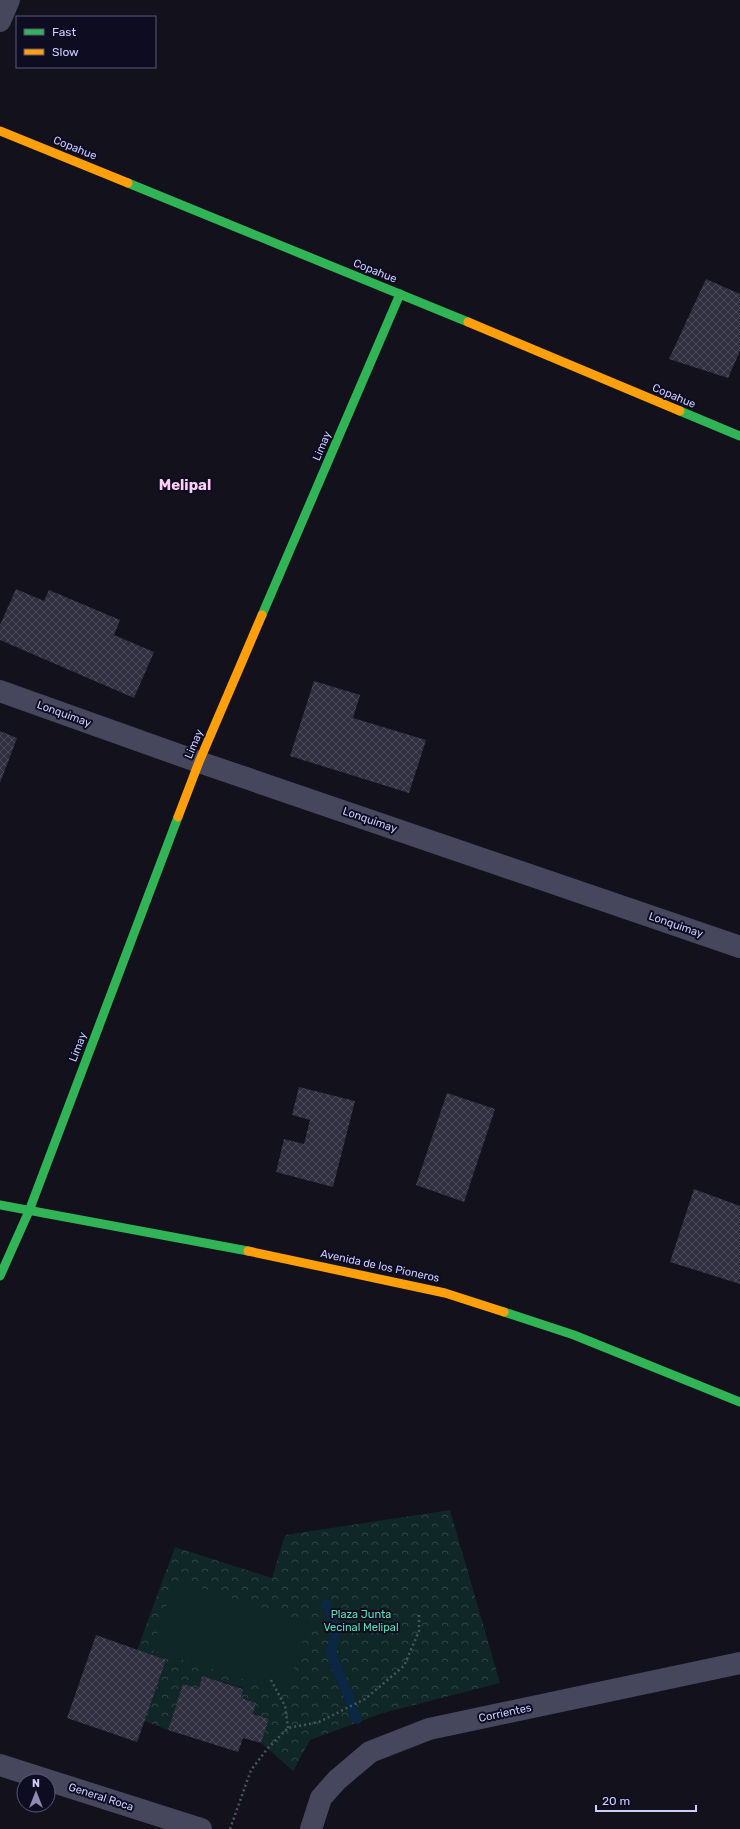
<svg xmlns="http://www.w3.org/2000/svg" width="740" height="1829" viewBox="0 0 740 1829" font-family="Rubik,sans-serif">
	<defs>
		<pattern id="forest-crowns" width="20" height="18" patternUnits="userSpaceOnUse"><rect width="20" height="18" fill="#0f2726"/><path d="M2 6a3 3 0 1 1 6 0M12 15a3 3 0 1 1 6 0" fill="none" stroke="#314547"/></pattern>
		<pattern id="building-cross-hatch" width="8" height="8" patternUnits="userSpaceOnUse"><rect width="8" height="8" fill="#302f3f"/><path d="M0 0l8 8M0 8l8-8" fill="none" stroke="#4d4c5c"/></pattern>
	</defs>
	<rect width="100%" height="100%" fill="#12111c"/>
	<!-- forest -->
	<polygon fill="url(#forest-crowns)" points="450,1510 500,1683 383,1713 310,1740 293,1771 261,1743 269,1719 253,1714 256,1703 241,1698 243,1688 202,1676 199,1689 183,1684 168,1730 144,1721 166,1660 137,1650 175,1547 272,1578 285,1535"/>
	<!-- pitch -->
	<polygon fill="#0f2726" points="175,1580 309,1623 286,1693 152,1650"/>
	<g fill="none" stroke-linecap="round" stroke-linejoin="round">
		<!-- stream -->
		<g stroke="#0b2743" stroke-width="10">
			<polyline points="326,1604 332,1616 335,1636 331,1653 351,1702"/>
			<polyline points="353,1710 357,1719"/>
		</g>
	</g>
	<!-- building -->
	<g fill="url(#building-cross-hatch)">
		<polygon points="706,279 740,294 740,351 728,378 669,359"/>
		<polygon points="16,589 44,601 49,590 120,620 114,635 154,652 134,698 0,640 0,625"/>
		<polygon points="314,681 360,695 353,718 426,740 409,793 290,756"/>
		<polygon points="0,731 17,738 0,783"/>
		<polygon points="299,1087 355,1101 333,1187 276,1172 284,1139 304,1144 310,1120 292,1115"/>
		<polygon points="447,1093 495,1109 464,1202 416,1185"/>
		<polygon points="694,1189 740,1206 740,1284 670,1262"/>
		<polygon points="96,1635 166,1660 137,1742 67,1718"/>
		<polygon points="202,1676 243,1689 241,1698 256,1703 253,1714 269,1719 261,1743 243,1738 238,1752 168,1730 183,1684 199,1689"/>
	</g>
	<g fill="none" stroke-linecap="round" stroke-linejoin="round">
		<!-- path -->
		<g stroke="#465863" stroke-width="2.5" stroke-dasharray="2 3" stroke-linecap="butt">
			<polyline points="271,1680 285,1706 288,1728"/>
			<polyline points="230,1829 251,1770 268,1748 288,1728 319,1722 365,1699 404,1666 419,1631 419,1612"/>
		</g>
		<!-- street -->
		<g stroke="#46475d" stroke-width="22">
			<polyline points="0,21 9,0"/>
			<polyline points="0,691 199,762 740,947"/>
			<polyline points="0,1765 201,1829"/>
			<polyline points="311,1829 321,1798 337,1780 370,1752 429,1729 740,1663"/>
		</g>
		<!-- fast -->
		<g stroke="#30b455" stroke-width="9">
			<polyline points="128,183 468,322"/>
			<polyline points="680,411 740,436"/>
			<polyline points="262,615 400,294"/>
			<polyline points="0,1205 248,1251"/>
			<polyline points="0,1276 29,1211 178,817"/>
			<polyline points="504,1312 574,1335 740,1402"/>
		</g>
		<!-- slow -->
		<g stroke="#ff9f0a" stroke-width="9">
			<polyline points="0,131 128,183"/>
			<polyline points="468,322 680,411"/>
			<polyline points="178,817 199,762 262,615"/>
			<polyline points="248,1251 445,1293 504,1312"/>
		</g>
	</g>
	<g text-anchor="middle" dominant-baseline="central" stroke-width="4" stroke-linejoin="round" paint-order="stroke">
		<!-- street labels -->
		<g font-size="11" fill="#cdcdff" stroke="#0e0c21">
			<text transform="translate(75 148) rotate(22)">Copahue</text>
			<text transform="translate(375 271) rotate(22)">Copahue</text>
			<text transform="translate(674 396) rotate(23)">Copahue</text>
			<text transform="translate(322 446) rotate(-67)">Limay</text>
			<text transform="translate(64 714) rotate(20)">Lonquimay</text>
			<text transform="translate(194 744) rotate(-67)">Limay</text>
			<text transform="translate(370 820) rotate(19)">Lonquimay</text>
			<text transform="translate(676 925) rotate(19)">Lonquimay</text>
			<text transform="translate(78 1047) rotate(-69)">Limay</text>
			<text transform="translate(380 1266) rotate(12)">Avenida de los Pioneros</text>
			<text transform="translate(505 1713) rotate(-12)">Corrientes</text>
			<text transform="translate(101 1797) rotate(18)">General Roca</text>
		</g>
		<!-- park labels -->
		<g font-size="11" fill="#55e3b0" stroke="#0e0c21">
			<text x="361" y="1614">Plaza Junta<tspan x="361" dy="13">Vecinal Melipal</tspan></text>
		</g>
		<!-- district labels -->
		<g font-size="15" font-weight="bold" fill="#ffcff3" stroke="#0e0c21">
			<text x="185" y="485">Melipal</text>
		</g>
	</g>
	<!-- legend -->
	<rect x="16" y="16" width="140" height="52" fill="#0e0c21" stroke="#5a597a"/>
	<rect x="24" y="29" width="20" height="6" fill="#30b455" stroke="#5a597a"/>
	<text x="52" y="36" font-size="12" fill="#cdcdff">Fast</text>
	<rect x="24" y="49" width="20" height="6" fill="#ff9f0a" stroke="#5a597a"/>
	<text x="52" y="56" font-size="12" fill="#cdcdff">Slow</text>
	<!-- north arrow -->
	<g transform="translate(36 1793)"><circle r="19" fill="#0e0c21" stroke="#5a597a"/>
	<path d="M0-3L7 15L0 10L-7 15Z" fill="#8c8bb0"/>
	<text y="-6" font-size="11" font-weight="bold" text-anchor="middle" fill="#cdcdff">N</text>
	</g>
	<!-- scale -->
	<path d="M596 1805v6h100v-6" fill="none" stroke="#cdcdff" stroke-width="2"/>
	<text x="602" y="1805" font-size="12" fill="#cdcdff" stroke="#0e0c21" stroke-width="3" paint-order="stroke">20 m</text>
</svg>
